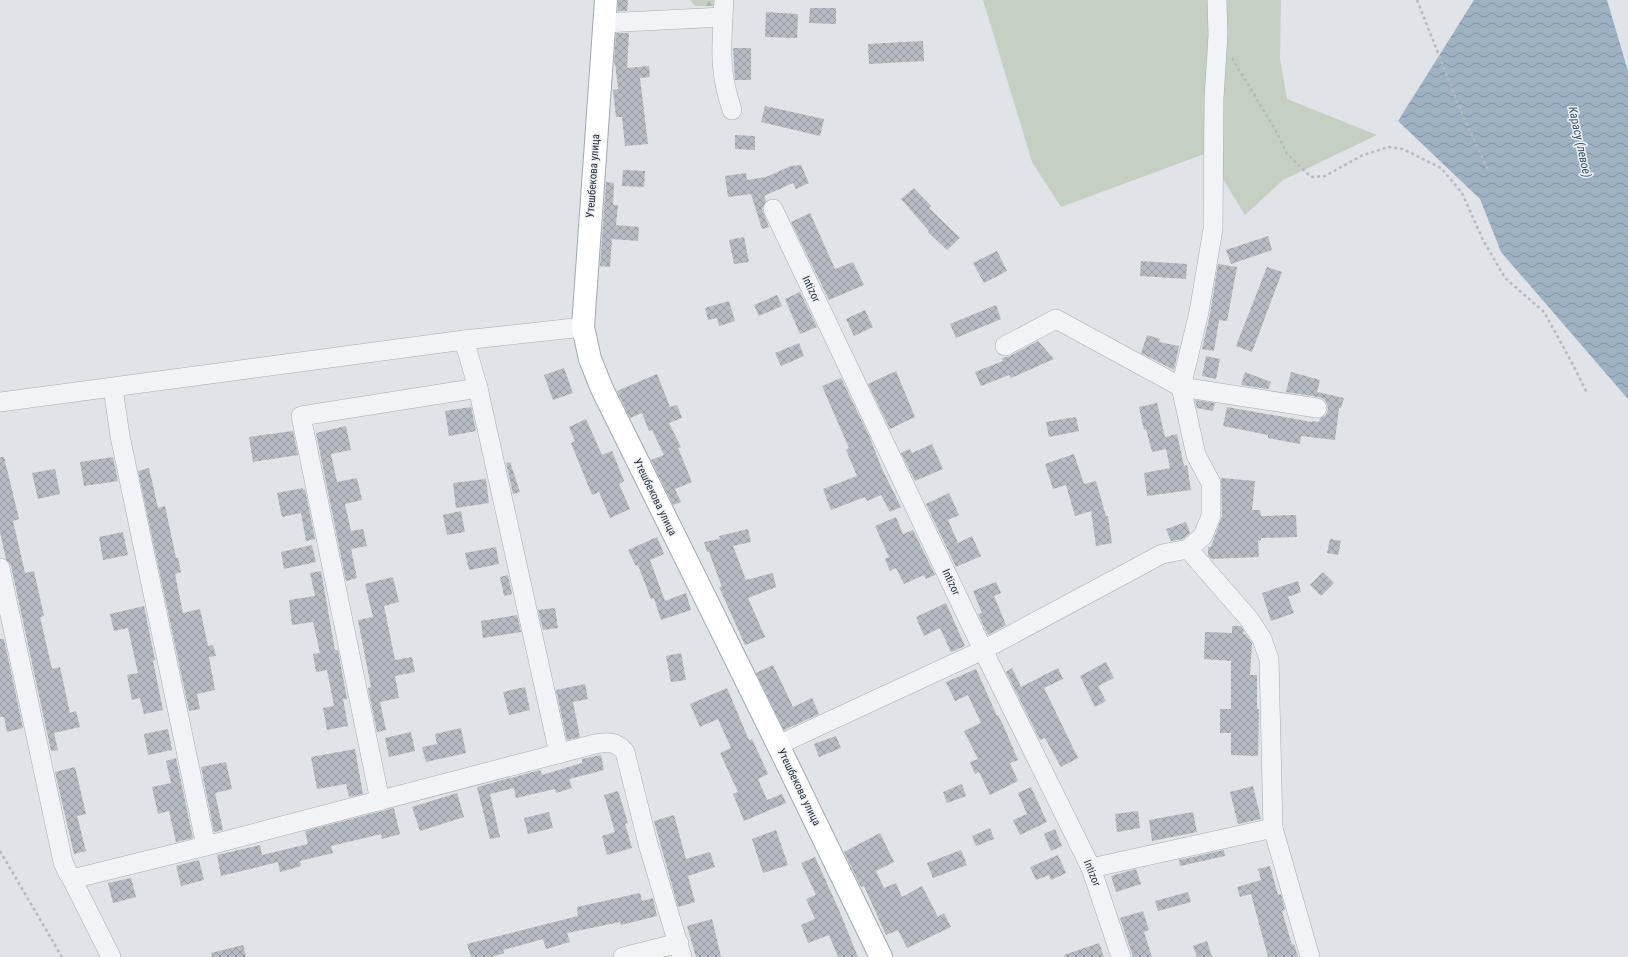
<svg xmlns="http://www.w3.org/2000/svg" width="1628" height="957" viewBox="0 0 1628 957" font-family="'Roboto Condensed',sans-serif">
	<defs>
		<pattern id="forest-firs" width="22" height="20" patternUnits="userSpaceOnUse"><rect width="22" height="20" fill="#c6d0c2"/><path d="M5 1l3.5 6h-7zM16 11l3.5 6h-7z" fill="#aab3a8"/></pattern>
		<pattern id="water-waves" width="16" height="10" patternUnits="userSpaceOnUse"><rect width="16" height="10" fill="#9eb2c4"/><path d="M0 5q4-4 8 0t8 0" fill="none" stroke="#8191a0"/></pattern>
		<pattern id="building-cross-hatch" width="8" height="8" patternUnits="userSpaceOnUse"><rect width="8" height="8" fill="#b7bcc3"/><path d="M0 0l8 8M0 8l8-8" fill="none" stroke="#9599a0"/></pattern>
	</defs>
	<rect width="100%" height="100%" fill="#e0e3e7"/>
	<!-- green -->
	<polygon fill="#c6d0c2" points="983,0 1281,0 1280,58 1287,99 1377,135 1283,180 1245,215 1207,153 1061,207 1032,162"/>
	<!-- forest -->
	<polygon fill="url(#forest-firs)" points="690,0 715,0 714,6 695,6"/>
	<!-- water -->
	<polygon fill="url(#water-waves)" points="1474,0 1607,0 1628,71 1628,399 1501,252 1480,199 1398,121"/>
	<!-- building -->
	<g fill="url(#building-cross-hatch)">
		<polygon points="618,0 628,0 627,11 618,11"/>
		<polygon points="810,8 836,8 836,24 809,23"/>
		<polygon points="766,12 798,14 797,38 765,37"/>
		<polygon points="616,33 629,33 627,68 649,66 650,77 640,78 648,144 625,146 622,117 616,117 613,90 618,89 615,63 614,63"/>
		<polygon points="923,41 924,61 869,64 868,44"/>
		<polygon points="733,48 751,48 751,80 735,80"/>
		<polygon points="765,106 824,119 820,136 761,122"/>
		<polygon points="735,135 755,136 755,150 735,149"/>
		<polygon points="801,165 809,183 796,189 793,183 764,196 766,201 762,209 769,227 762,229 751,194 728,197 725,176 746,173 747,180 766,177 791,166"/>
		<polygon points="623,170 645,171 644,187 622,186"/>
		<polygon points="606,182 614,183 613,205 618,205 616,225 639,227 638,241 612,239 610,267 600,266"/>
		<polygon points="914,188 931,206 929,208 960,238 947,250 928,232 929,231 901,199"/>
		<polygon points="810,213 835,269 853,262 864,285 829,300 791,222"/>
		<polygon points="1268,236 1272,250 1231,264 1226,250"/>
		<polygon points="744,237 749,262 734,264 729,240"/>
		<polygon points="997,251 1007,271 984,283 973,263"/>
		<polygon points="1141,261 1187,264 1186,279 1140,276"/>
		<polygon points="1218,264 1237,267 1227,321 1219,320 1214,351 1202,349 1210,314"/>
		<polygon points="1267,267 1282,272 1252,352 1236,346"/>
		<polygon points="800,292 817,327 800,334 785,299"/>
		<polygon points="777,295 782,306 759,316 754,305"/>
		<polygon points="729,301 735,321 719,326 717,318 708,320 705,308"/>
		<polygon points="996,305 1001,319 956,338 950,324"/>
		<polygon points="865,310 873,327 854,336 846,319"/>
		<polygon points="1147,335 1160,339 1159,342 1179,346 1174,370 1141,353"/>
		<polygon points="1038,341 1054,359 1011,378 1009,375 981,386 975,372 1003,361 1002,358 1010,356"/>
		<polygon points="799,343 804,356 781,366 775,353"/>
		<polygon points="1206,356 1220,359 1216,379 1202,376"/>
		<polygon points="564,368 573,393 553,400 544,375"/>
		<polygon points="896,371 915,417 890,429 868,384"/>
		<polygon points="1245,372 1271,382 1268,389 1241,385"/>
		<polygon points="1291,372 1320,380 1317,392 1344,398 1341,408 1339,408 1335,440 1301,436 1300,444 1268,438 1268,435 1223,426 1227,407 1312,422 1312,421 1319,422 1320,418 1326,415 1328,409 1327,404 1324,399 1319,397 1286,392"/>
		<polygon points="657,374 670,407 677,405 682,418 669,423 681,447 678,448 692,482 675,489 681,502 673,505 651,460 664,455 652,430 649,431 642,413 630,418 617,391"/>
		<polygon points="841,378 870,438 882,469 901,507 890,512 881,495 867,501 865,497 831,510 823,489 857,476 846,450 849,448 822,386"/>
		<polygon points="1195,400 1215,403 1213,411 1197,408"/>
		<polygon points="1157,403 1165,437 1177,434 1184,466 1187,465 1191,490 1147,496 1144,473 1170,468 1166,449 1152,452 1146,429 1144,430 1139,407"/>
		<polygon points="471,407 476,431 449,436 445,411"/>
		<polygon points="1076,417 1079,431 1049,437 1046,422"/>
		<polygon points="586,419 602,455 612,451 624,481 619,484 630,509 610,518 599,492 592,495 571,443 575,441 569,427"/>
		<polygon points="346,426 351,450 331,454 337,482 357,478 362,500 345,504 351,531 363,529 367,546 351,549 357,578 346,581 316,433"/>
		<polygon points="293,431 298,455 253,462 249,437"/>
		<polygon points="932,444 943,469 915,481 901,453 910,449 912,453"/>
		<polygon points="1074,454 1084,484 1096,481 1106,516 1108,516 1112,543 1096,546 1091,511 1075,516 1066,485 1053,489 1045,464"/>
		<polygon points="0,457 4,457 19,519 13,521 25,573 34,571 44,616 40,617 52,669 60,667 70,713 76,711 80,727 54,733 58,750 51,751 11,566 6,559 0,532"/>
		<polygon points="113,457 118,481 84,486 80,462"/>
		<polygon points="510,462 520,492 513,494 506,463"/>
		<polygon points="149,468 158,508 165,506 176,558 178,558 181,572 175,574 183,613 200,609 208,646 213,645 216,656 209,657 215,690 197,694 200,709 189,711 138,471"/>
		<polygon points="55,469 60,494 38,499 32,473"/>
		<polygon points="1221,478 1255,481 1252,510 1260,510 1261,516 1296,515 1297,537 1261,538 1261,540 1258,541 1259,557 1212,559 1208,556 1208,547 1211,547 1222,516"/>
		<polygon points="486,479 489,503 456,508 453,483"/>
		<polygon points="303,488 303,490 305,489 315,539 306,541 301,513 282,517 277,493"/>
		<polygon points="949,493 959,515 948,520 958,543 972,536 981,556 956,567 926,504"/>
		<polygon points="461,511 465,532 447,535 443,515"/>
		<polygon points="896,517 903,534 913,530 935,575 926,579 924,575 904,584 896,568 890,571 885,559 889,557 875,526"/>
		<polygon points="1186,522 1190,533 1183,539 1171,541 1166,529"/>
		<polygon points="748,529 751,542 733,546 746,580 773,573 776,587 748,598 765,637 745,645 719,587 722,587 709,552 707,552 704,542 720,539 719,536"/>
		<polygon points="123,532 128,555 103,560 99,537"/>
		<polygon points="657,537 664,554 650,560 665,601 686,593 691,610 661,620 654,598 651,599 638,565 636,566 628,550"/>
		<polygon points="1330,539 1341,541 1338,555 1327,553"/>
		<polygon points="312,545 316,562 284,569 281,552"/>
		<polygon points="496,547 499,564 469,570 465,553"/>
		<polygon points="321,571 335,650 338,650 347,699 343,699 348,726 327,730 323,708 334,706 327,670 316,672 313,654 320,653 313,622 292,625 289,600 315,596 310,573"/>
		<polygon points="1323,572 1334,583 1321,596 1310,585"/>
		<polygon points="508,575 512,594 504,596 500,577"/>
		<polygon points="393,577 399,602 384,606 395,660 412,657 415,672 395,676 399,698 380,702 386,730 377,732 368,688 371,687 358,620 373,617 365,584"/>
		<polygon points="1298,581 1301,592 1288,597 1294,613 1271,621 1262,593"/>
		<polygon points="996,582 1001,593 994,596 1006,625 988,635 978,614 982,613 973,591"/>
		<polygon points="946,603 965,646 951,652 940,628 924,636 916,617"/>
		<polygon points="144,606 155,660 153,661 163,710 144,714 140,698 132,700 127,675 138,673 128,628 114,631 110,614"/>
		<polygon points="555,608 558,628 543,630 538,610"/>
		<polygon points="517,615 521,632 483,638 481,621"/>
		<polygon points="1232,626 1241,626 1244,631 1243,634 1245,634 1252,643 1250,675 1257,675 1257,709 1259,709 1258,756 1231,755 1231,733 1220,733 1220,709 1231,709 1231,661 1204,659 1205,632 1232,633"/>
		<polygon points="0,639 4,639 23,728 7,732 4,717 0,717"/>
		<polygon points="681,653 686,680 671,682 666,656"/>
		<polygon points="1106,662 1114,678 1098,686 1106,701 1095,707 1080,676"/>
		<polygon points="773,665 793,707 812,698 819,714 784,730 756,673"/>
		<polygon points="1012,668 1021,687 1058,668 1063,679 1044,688 1078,758 1061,767 1045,738 1040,740 1006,672"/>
		<polygon points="976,669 997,716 998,715 1004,727 1018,760 1010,763 1018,781 990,795 979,772 975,774 970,762 978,759 964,731 981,723 968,695 955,701 946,682"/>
		<polygon points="585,684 588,699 573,702 580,737 567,740 556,690"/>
		<polygon points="525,687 530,710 509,715 503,692"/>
		<polygon points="727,688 749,740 752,739 768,774 758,779 767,800 782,794 786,803 744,821 733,794 738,792 720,753 731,748 718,719 700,727 690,704"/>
		<polygon points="461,728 466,753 426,762 422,747 437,744 435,734"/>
		<polygon points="168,729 172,750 148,755 144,734"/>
		<polygon points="411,732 415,751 389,757 385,738"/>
		<polygon points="836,736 841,748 819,757 814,744"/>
		<polygon points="355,749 363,794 349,797 346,784 317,789 311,757"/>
		<polygon points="601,755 604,770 569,779 572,788 556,793 555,789 516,798 514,788 490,794 500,837 490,839 477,787 540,770 542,775 582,763 582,759"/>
		<polygon points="176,758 193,838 176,842 169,811 158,814 152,787 171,783 166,761"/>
		<polygon points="226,762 232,789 215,793 223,830 214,832 201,767"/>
		<polygon points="75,767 86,814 77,816 86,851 74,854 55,772"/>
		<polygon points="962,784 966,796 947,803 943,792"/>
		<polygon points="1253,786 1261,819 1238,824 1230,792"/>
		<polygon points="1031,787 1047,822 1020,835 1013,820 1027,814 1018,793"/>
		<polygon points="618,791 628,823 625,824 632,848 607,855 602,836 615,832 604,795"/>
		<polygon points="457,793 464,817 420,831 412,807"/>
		<polygon points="394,808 400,834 382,839 381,834 331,846 333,853 300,861 301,866 280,872 278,862 221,876 217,855 260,845 262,855 308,844 305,831"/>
		<polygon points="1138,811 1140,828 1117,832 1115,814"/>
		<polygon points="549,812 553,828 528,834 524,818"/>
		<polygon points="1193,812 1197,832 1152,841 1149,820"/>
		<polygon points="674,815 686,859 710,852 715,867 688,876 695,902 678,907 654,821"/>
		<polygon points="990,828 994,839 976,846 972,836"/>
		<polygon points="1055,829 1062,846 1051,851 1044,834"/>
		<polygon points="776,830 788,865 763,873 752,839"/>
		<polygon points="880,833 894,862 876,871 884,888 896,883 902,897 922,886 938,917 944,913 951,927 907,948 898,930 886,935 864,886 861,887 844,852"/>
		<polygon points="961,850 967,865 933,878 927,863"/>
		<polygon points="1224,850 1225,856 1180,866 1179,860"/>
		<polygon points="1058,855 1066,873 1051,880 1049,875 1036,880 1030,867"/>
		<polygon points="815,857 839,910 858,957 838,957 829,935 808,943 801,925 815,919 806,899 816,895 801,863"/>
		<polygon points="199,860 204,880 181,886 176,866"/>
		<polygon points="1270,866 1278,895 1281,894 1285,910 1282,911 1292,945 1294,944 1298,957 1268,957 1251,894 1240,897 1237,887 1261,880 1258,869"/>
		<polygon points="1136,869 1141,884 1116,892 1111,876"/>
		<polygon points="131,878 136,897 113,903 108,883"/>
		<polygon points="1188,892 1191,902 1158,911 1155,901"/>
		<polygon points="640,893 642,901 653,898 657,916 621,925 620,922 567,933 570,942 546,949 543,939 503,950 504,953 491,957 471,957 467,944 578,916 577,907"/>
		<polygon points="1143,911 1149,930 1144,932 1152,957 1133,957 1120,918"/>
		<polygon points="712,919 721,957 696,957 687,926"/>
		<polygon points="1207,941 1212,957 1197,957 1193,946"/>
		<polygon points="1099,943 1104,957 1065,957 1064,955"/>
		<polygon points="243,945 246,957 212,957 211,953"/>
	</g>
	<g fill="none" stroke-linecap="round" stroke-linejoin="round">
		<defs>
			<g id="minor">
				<path d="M 723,17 C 721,54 720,74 732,110"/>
				<polyline points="604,23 723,17 724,0"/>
				<polyline points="773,209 983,650 1091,868 1121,957"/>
				<polyline points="464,340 478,388 559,754"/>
				<polyline points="1005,346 1056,319 1181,387 1317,408"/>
				<polyline points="113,388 120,436 206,846"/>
				<polyline points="0,402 464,340 583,327"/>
				<polyline points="1188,549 1249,619 1262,639 1269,659 1273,828 1310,957"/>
				<polyline points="0,568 63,862 68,873 72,879 111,957"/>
				<polyline points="778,745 983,650 1162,554 1188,549 1203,536 1211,516 1211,483 1196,455 1181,387 1199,312 1213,229 1214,98 1218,35 1217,0"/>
				<polyline points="380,801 301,416 478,388"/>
				<polyline points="1091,868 1273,828"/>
				<path d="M 72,879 L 206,846 L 595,744 C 608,742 616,741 625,752 L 648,844 L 682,957"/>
				<polyline points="623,957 679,943"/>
			</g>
			<polyline id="major" points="606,0 583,327 590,359 602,389 778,745 881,957"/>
		</defs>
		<!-- minor casing -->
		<use href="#minor" stroke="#a6aab1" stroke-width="20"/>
		<!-- major casing -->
		<use href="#major" stroke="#a0a8b2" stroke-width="24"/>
		<!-- path -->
		<g stroke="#b6b9be" stroke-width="2.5" stroke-dasharray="3 3" stroke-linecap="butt">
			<polyline points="1417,0 1461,111 1488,170"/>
			<polyline points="1232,58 1276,131 1287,154 1311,177 1325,176 1361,156 1388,147 1403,149 1441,168 1462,193 1483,240 1505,278 1544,312 1571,361 1587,393"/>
			<polyline points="0,851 62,957"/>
		</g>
		<!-- minor -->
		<use href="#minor" stroke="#f2f3f6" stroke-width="19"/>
		<!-- major -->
		<use href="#major" stroke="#fff" stroke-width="22"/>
	</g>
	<g text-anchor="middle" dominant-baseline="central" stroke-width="3" stroke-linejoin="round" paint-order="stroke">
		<!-- street labels -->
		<g font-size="11" fill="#2a313d" stroke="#eff2f5">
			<text transform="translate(593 176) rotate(-86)">Утешбекова улица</text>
			<text transform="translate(811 289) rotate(65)">Intizor</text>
			<text transform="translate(655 497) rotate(64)">Утешбекова улица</text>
			<text transform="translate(951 582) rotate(65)">Intizor</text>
			<text transform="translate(799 787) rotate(64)">Утешбекова улица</text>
			<text transform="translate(1092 873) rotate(68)">Intizor</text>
		</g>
		<!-- water labels -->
		<g font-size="12" font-style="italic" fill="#38516c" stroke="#eff2f5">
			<text transform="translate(1580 142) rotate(78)">Карасу (левое)</text>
		</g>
	</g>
</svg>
